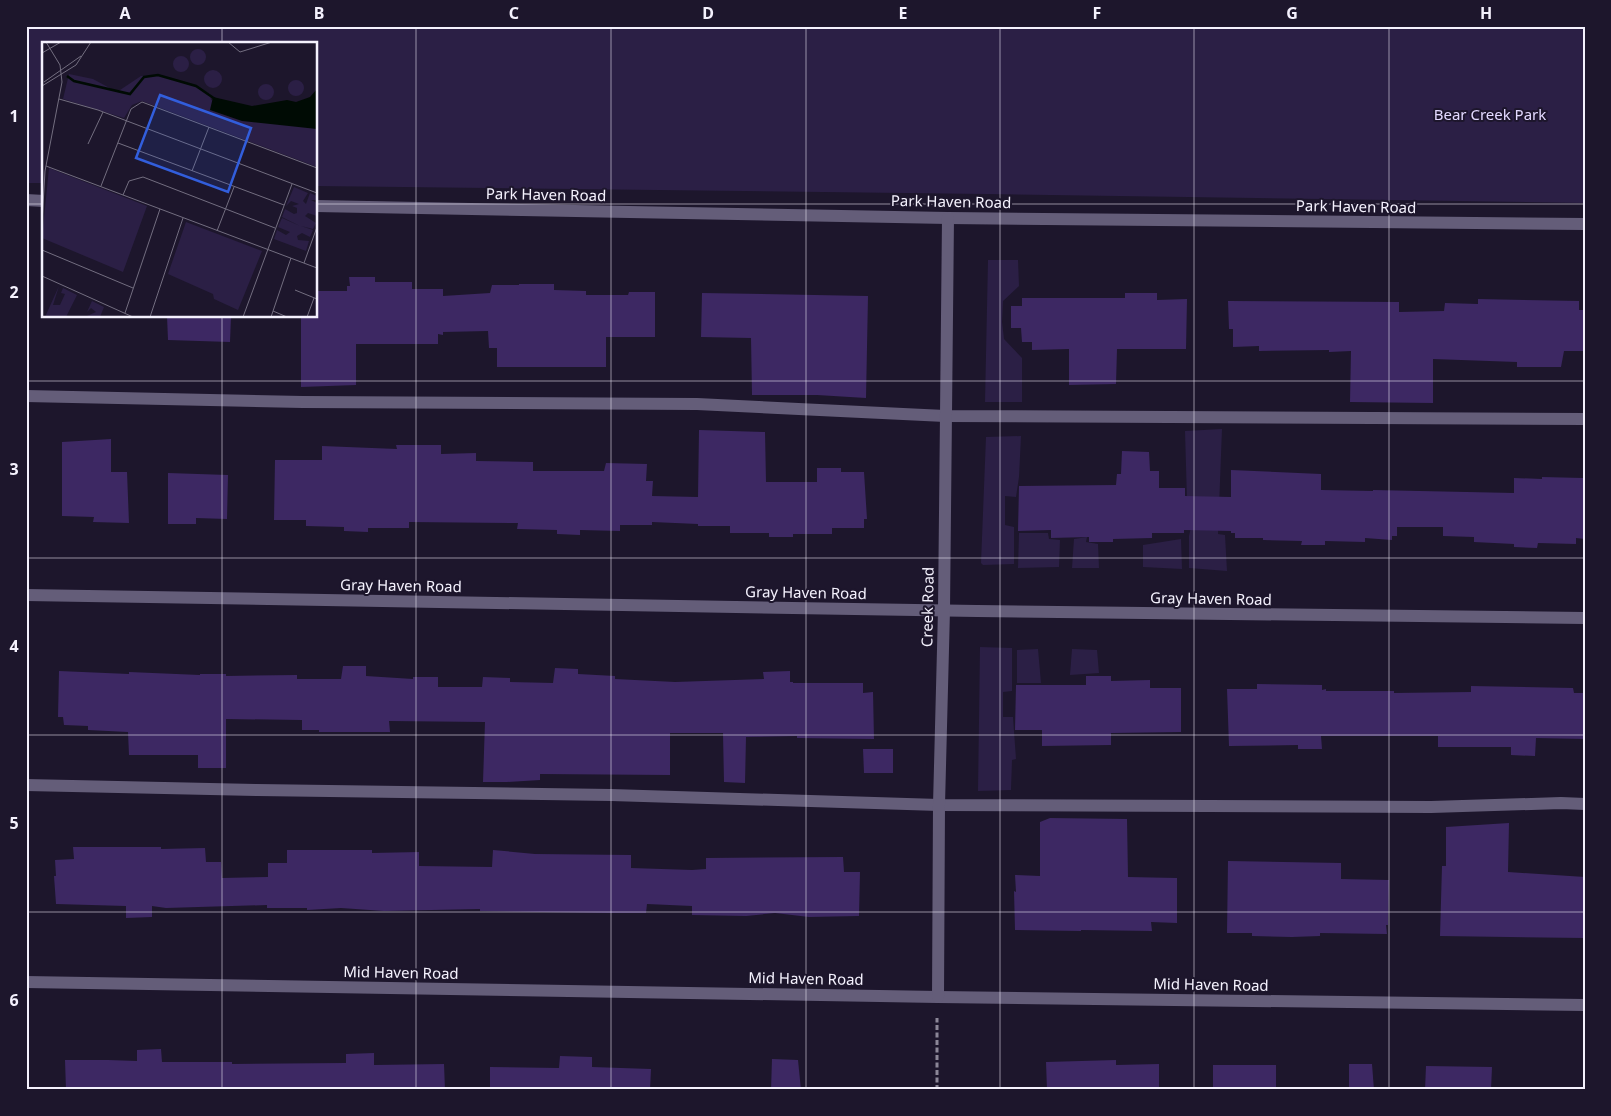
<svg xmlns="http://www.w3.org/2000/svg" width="1611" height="1116" viewBox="0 0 1611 1116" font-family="'Noto Sans',sans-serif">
	<rect width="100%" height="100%" fill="#1d162c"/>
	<!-- green -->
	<g fill="#2b1f45">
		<polygon points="26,26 1585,26 1585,203 986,194 316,186 316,44 44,44 44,183 26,183"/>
		<polygon points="988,260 1018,260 1019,286 1003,301 1002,322 1004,339 1022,358 1022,402 985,402"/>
		<polygon points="1222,429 1218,534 1225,535 1227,571 1189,568 1189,536 1191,527 1187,500 1185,431"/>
		<polygon points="1021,436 1019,477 1016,497 1005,496 1005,525 1014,527 1014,564 983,565 981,563 986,437"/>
		<polygon points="1019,533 1048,533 1049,539 1060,540 1059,567 1018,568"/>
		<polygon points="1087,537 1086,542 1098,544 1099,568 1072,568 1074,539"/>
		<polygon points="1181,539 1182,569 1143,567 1143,545"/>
		<polygon points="980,647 1012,648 1012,691 1003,692 1003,717 1013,717 1016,759 1012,760 1011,790 978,791"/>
		<polygon points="1038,649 1041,683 1017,683 1017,650"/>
		<polygon points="1072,649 1097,650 1099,673 1070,675"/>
	</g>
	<!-- building -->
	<g fill="#3d2863">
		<polygon points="349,277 375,277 375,282 412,282 412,289 443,289 443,296 490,293 492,285 519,285 519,284 554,284 554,290 586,291 586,295 628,295 629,292 655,292 655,337 606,337 606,367 497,367 497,348 489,348 488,331 443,332 443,335 438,334 438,344 356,344 356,385 301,387 301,316 316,316 316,291 347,291 347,286 350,286"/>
		<polygon points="702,293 868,296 866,398 817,395 752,395 751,338 701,337"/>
		<polygon points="1125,293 1157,293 1157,300 1187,299 1186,349 1117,349 1116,384 1069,385 1069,349 1032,350 1032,342 1022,342 1021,328 1011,328 1011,306 1022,306 1022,298 1125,298"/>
		<polygon points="1478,299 1579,301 1579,310 1585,310 1585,351 1564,351 1561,367 1517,367 1517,362 1433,359 1433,403 1350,402 1351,351 1329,352 1329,350 1259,351 1259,346 1233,347 1233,329 1229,329 1228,301 1399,302 1399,312 1444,311 1445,303 1478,304"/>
		<polygon points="167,316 231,316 230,342 168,340"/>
		<polygon points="699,430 765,432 766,482 817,482 817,468 841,468 841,472 864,472 867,519 864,519 864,528 832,528 832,534 793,534 793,537 769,537 769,533 730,533 730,526 698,526 698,524 652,522 652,525 620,525 620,531 580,530 580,535 557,534 557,530 517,529 518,523 409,522 409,528 368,528 368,532 344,531 344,527 306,526 306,520 274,520 275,460 322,460 322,446 397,449 396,445 441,445 441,454 476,453 476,461 533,462 533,471 604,471 606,463 647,464 646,481 653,481 652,496 698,497"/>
		<polygon points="111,439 111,472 127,472 129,523 93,522 94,517 62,516 62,442"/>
		<polygon points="1122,451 1149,452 1150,471 1159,471 1159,488 1185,488 1185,496 1231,497 1231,470 1321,474 1321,490 1373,491 1373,490 1514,493 1514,478 1542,479 1542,477 1583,478 1585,539 1576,538 1576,544 1538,543 1537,548 1514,547 1514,544 1474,542 1474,537 1443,536 1443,527 1397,527 1397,536 1392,536 1392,540 1365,538 1365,542 1325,541 1325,545 1301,545 1302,541 1263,540 1263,538 1235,538 1235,533 1231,533 1231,531 1184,530 1184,533 1152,533 1152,538 1113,539 1113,542 1089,542 1089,537 1051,538 1051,530 1018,531 1019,486 1116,485 1117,474 1121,474"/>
		<polygon points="168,473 228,475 227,519 196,518 196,524 168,524"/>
		<polygon points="343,666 366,666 366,676 413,679 413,677 438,677 438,687 482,687 483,677 510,678 510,682 553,683 555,668 578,669 578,674 615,676 615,679 675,682 764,679 763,672 790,671 790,682 793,682 793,683 863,683 863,693 873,692 874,739 797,738 797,736 746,737 745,783 724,782 723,733 670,733 670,775 540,774 540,780 507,782 483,782 485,722 389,721 390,732 319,732 319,730 302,730 302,720 226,719 226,768 198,768 198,755 129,755 128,732 88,730 88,726 64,725 63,717 58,717 59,671 129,674 129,672 200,675 200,674 226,674 226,676 297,675 297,679 341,679"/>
		<polygon points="1086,676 1111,676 1111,681 1150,680 1150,688 1181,688 1181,732 1111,733 1111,745 1042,746 1042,730 1015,730 1016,685 1086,685"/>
		<polygon points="1257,684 1322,685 1322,690 1326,689 1326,691 1394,691 1394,693 1471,692 1471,686 1573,688 1574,693 1585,693 1585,739 1536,738 1535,756 1511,755 1511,747 1438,747 1438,736 1321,736 1322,749 1298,749 1298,745 1229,746 1227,689 1257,689"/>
		<polygon points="863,749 893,749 893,773 864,773"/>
		<polygon points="1050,818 1127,819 1128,877 1177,878 1177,923 1151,922 1152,931 1081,930 1081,931 1015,930 1014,891 1016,892 1015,875 1040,876 1040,822"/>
		<polygon points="1509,823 1508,872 1585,877 1585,938 1440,936 1442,866 1446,866 1446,827"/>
		<polygon points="73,847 161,847 161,849 205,848 206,862 221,862 222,878 268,877 268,863 287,863 287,850 372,850 372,853 419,852 419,866 492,867 493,850 535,854 631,855 631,868 692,870 706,869 706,858 843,857 844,872 860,872 859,916 809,917 775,913 746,916 692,915 692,906 647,904 646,913 607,913 480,911 480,909 384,911 341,908 307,910 307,908 267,908 267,905 166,908 152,906 152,917 126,918 126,906 56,904 54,876 56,876 55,860 74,859"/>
		<polygon points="1228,861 1341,863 1341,879 1389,880 1388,925 1386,925 1387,934 1320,933 1320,936 1292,937 1252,936 1252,933 1227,933"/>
		<polygon points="161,1049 162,1062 232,1062 232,1064 346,1063 346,1054 374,1053 374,1065 444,1064 445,1090 66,1090 65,1060 108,1060 137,1061 137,1050"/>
		<polygon points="560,1056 592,1057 592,1067 651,1069 650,1090 490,1090 490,1067 559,1068"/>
		<polygon points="772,1059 798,1060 801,1090 771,1090"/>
		<polygon points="1116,1060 1116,1065 1159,1064 1159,1090 1047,1090 1046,1062"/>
		<polygon points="1349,1064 1372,1064 1374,1090 1349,1090"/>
		<rect x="1213" y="1065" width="63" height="25"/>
		<polygon points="1426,1066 1492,1067 1491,1090 1425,1090"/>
	</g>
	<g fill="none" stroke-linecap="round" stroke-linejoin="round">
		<!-- path -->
		<polyline stroke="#8b8697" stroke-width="3" stroke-dasharray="5 2.5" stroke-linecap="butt" points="937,1090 937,1018"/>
		<!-- lane -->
		<g stroke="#645d79" stroke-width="12">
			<polyline points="26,396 303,402 697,404 945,416 1585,419"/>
			<polyline points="26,785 257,790 611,795 939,805 1431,807 1561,803 1585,804"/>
		</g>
		<!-- street -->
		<g stroke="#645d79" stroke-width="12">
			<polyline points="26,200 44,201"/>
			<polyline points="316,206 948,218 1585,224"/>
			<polyline points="26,595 977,611 1585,618"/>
			<polyline points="26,982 938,997 1585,1005"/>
			<polyline points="938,997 939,805 944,610 948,218"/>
		</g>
	</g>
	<!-- grid -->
	<path fill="none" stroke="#f4f1fd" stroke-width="1" stroke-opacity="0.55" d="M 222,26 L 222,44M 416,26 L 416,1090M 611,26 L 611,1090M 806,26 L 806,1090M 1000,26 L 1000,1090M 1194,26 L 1194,1090M 1389,26 L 1389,1090M 26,204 L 44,204M 316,204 L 1585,204M 222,316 L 222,1090M 26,381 L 1585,381M 26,558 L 1585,558M 26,735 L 1585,735M 26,912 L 1585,912"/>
	<g text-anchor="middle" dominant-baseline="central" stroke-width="4" stroke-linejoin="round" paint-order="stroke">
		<!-- park labels -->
		<g font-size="15" fill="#e3d9ff" stroke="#1d162c">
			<text x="1490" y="114">Bear Creek Park</text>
		</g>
		<!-- street labels -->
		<g font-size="15" fill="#f4f1fd" stroke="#1d162c">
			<text transform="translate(546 194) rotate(1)">Park Haven Road</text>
			<text transform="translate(951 201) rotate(1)">Park Haven Road</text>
			<text transform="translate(1356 206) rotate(1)">Park Haven Road</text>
			<text transform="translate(401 585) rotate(1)">Gray Haven Road</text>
			<text transform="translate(806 592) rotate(1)">Gray Haven Road</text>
			<text transform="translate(1211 598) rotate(1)">Gray Haven Road</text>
			<text transform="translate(927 607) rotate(-89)">Creek Road</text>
			<text transform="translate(401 972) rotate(1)">Mid Haven Road</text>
			<text transform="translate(806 978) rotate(1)">Mid Haven Road</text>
			<text transform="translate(1211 984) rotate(1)">Mid Haven Road</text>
		</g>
	</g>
	<!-- overview -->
	<g transform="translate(42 42)">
		<rect width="275" height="275" fill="#1d162c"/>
		<path d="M148 15a8 8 0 1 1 16 0a8 8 0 1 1-16 0ZM131 22a8 8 0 1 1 16 0a8 8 0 1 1-16 0ZM162 37a9 9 0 1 1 18 0a9 9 0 1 1-18 0ZM 27,32 L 51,37 L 75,50 L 99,34 L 116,33 L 154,44 L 168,52 L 169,58 L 275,87 L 275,125 L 100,59 L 90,63 L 82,76 L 21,57 ZM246 46a8 8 0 1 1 16 0a8 8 0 1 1-16 0ZM216 50a8 8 0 1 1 16 0a8 8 0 1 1-16 0ZM 7,126 L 105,164 L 81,230 L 0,196 ZM 252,145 L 266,151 L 261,159 L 264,162 L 268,151 L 275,154 L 275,158 L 269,158 L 275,161 L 275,174 L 266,171 L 263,174 L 274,181 L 271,187 L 259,184 L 271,188 L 268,195 L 260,191 L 255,194 L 256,198 L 267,199 L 264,209 L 232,197 L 235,188 L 244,193 L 248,190 L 236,185 L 240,176 L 258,184 L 240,175 L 243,167 L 252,172 L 255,171 L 255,166 L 250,164 L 257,162 L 249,159 L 244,164 ZM 144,180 L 220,209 L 196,268 L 172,257 L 171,252 L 126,232 ZM 17,244 L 11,263 L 18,263 L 23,252 L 19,251 L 21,246 L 35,253 L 24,275 L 3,275 ZM 50,259 L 62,265 L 58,275 L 45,274 L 54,270 L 49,266 L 45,270 Z" fill="#2b1f45"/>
		<path d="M 275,47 L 275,87 L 200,79 L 168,68 L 171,55 L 210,64 L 245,58 L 254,60 L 268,55 Z" fill="#000b04"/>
		<path fill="none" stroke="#000b04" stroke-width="2.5" d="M 25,34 L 32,39 L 88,52 L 102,35 L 116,33 L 154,44 L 173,57"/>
		<path fill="none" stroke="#736e80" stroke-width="1" d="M 186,0 L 198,10 L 230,0M 0,11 L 19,0M 2,40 L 39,14M 0,44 L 34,23 L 49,0M 17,57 L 56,68 L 275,151M 76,101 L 242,163M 46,102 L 61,70M 4,124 L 275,226M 150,129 L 167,85M 59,144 L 89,67 L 100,60 L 275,126M 81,153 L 87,139 L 101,135 L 233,186M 0,181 L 3,129 L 20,40 L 18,23 L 4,0M 175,189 L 192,145M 0,208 L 91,246M 262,221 L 275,185M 0,234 L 91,275M 253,248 L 275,257M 231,269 L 245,275M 83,271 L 118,167M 108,275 L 141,176M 201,275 L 250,142M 229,275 L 249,216M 265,275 L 272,256"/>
		<path fill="#325edc" fill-opacity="0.15" stroke="#325edc" stroke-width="2.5" d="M 118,53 L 209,86 L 186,150 L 94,116 Z"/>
		<rect width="275" height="275" fill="none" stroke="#f4f1fd" stroke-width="2.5"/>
	</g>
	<!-- border -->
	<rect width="1611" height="1116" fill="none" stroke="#1d162c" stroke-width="55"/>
	<rect x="28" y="28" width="1556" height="1060" fill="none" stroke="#f4f1fd" stroke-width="2"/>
	<g font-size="16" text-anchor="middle" font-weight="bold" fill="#f4f1fd">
		<text x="125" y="19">A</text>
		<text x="319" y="19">B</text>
		<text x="514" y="19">C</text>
		<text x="708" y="19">D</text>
		<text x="903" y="19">E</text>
		<text x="1097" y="19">F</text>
		<text x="1292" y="19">G</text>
		<text x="1486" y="19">H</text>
		<text x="14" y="122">1</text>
		<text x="14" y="298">2</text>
		<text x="14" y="475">3</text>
		<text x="14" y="652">4</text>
		<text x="14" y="829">5</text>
		<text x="14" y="1006">6</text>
	</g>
</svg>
